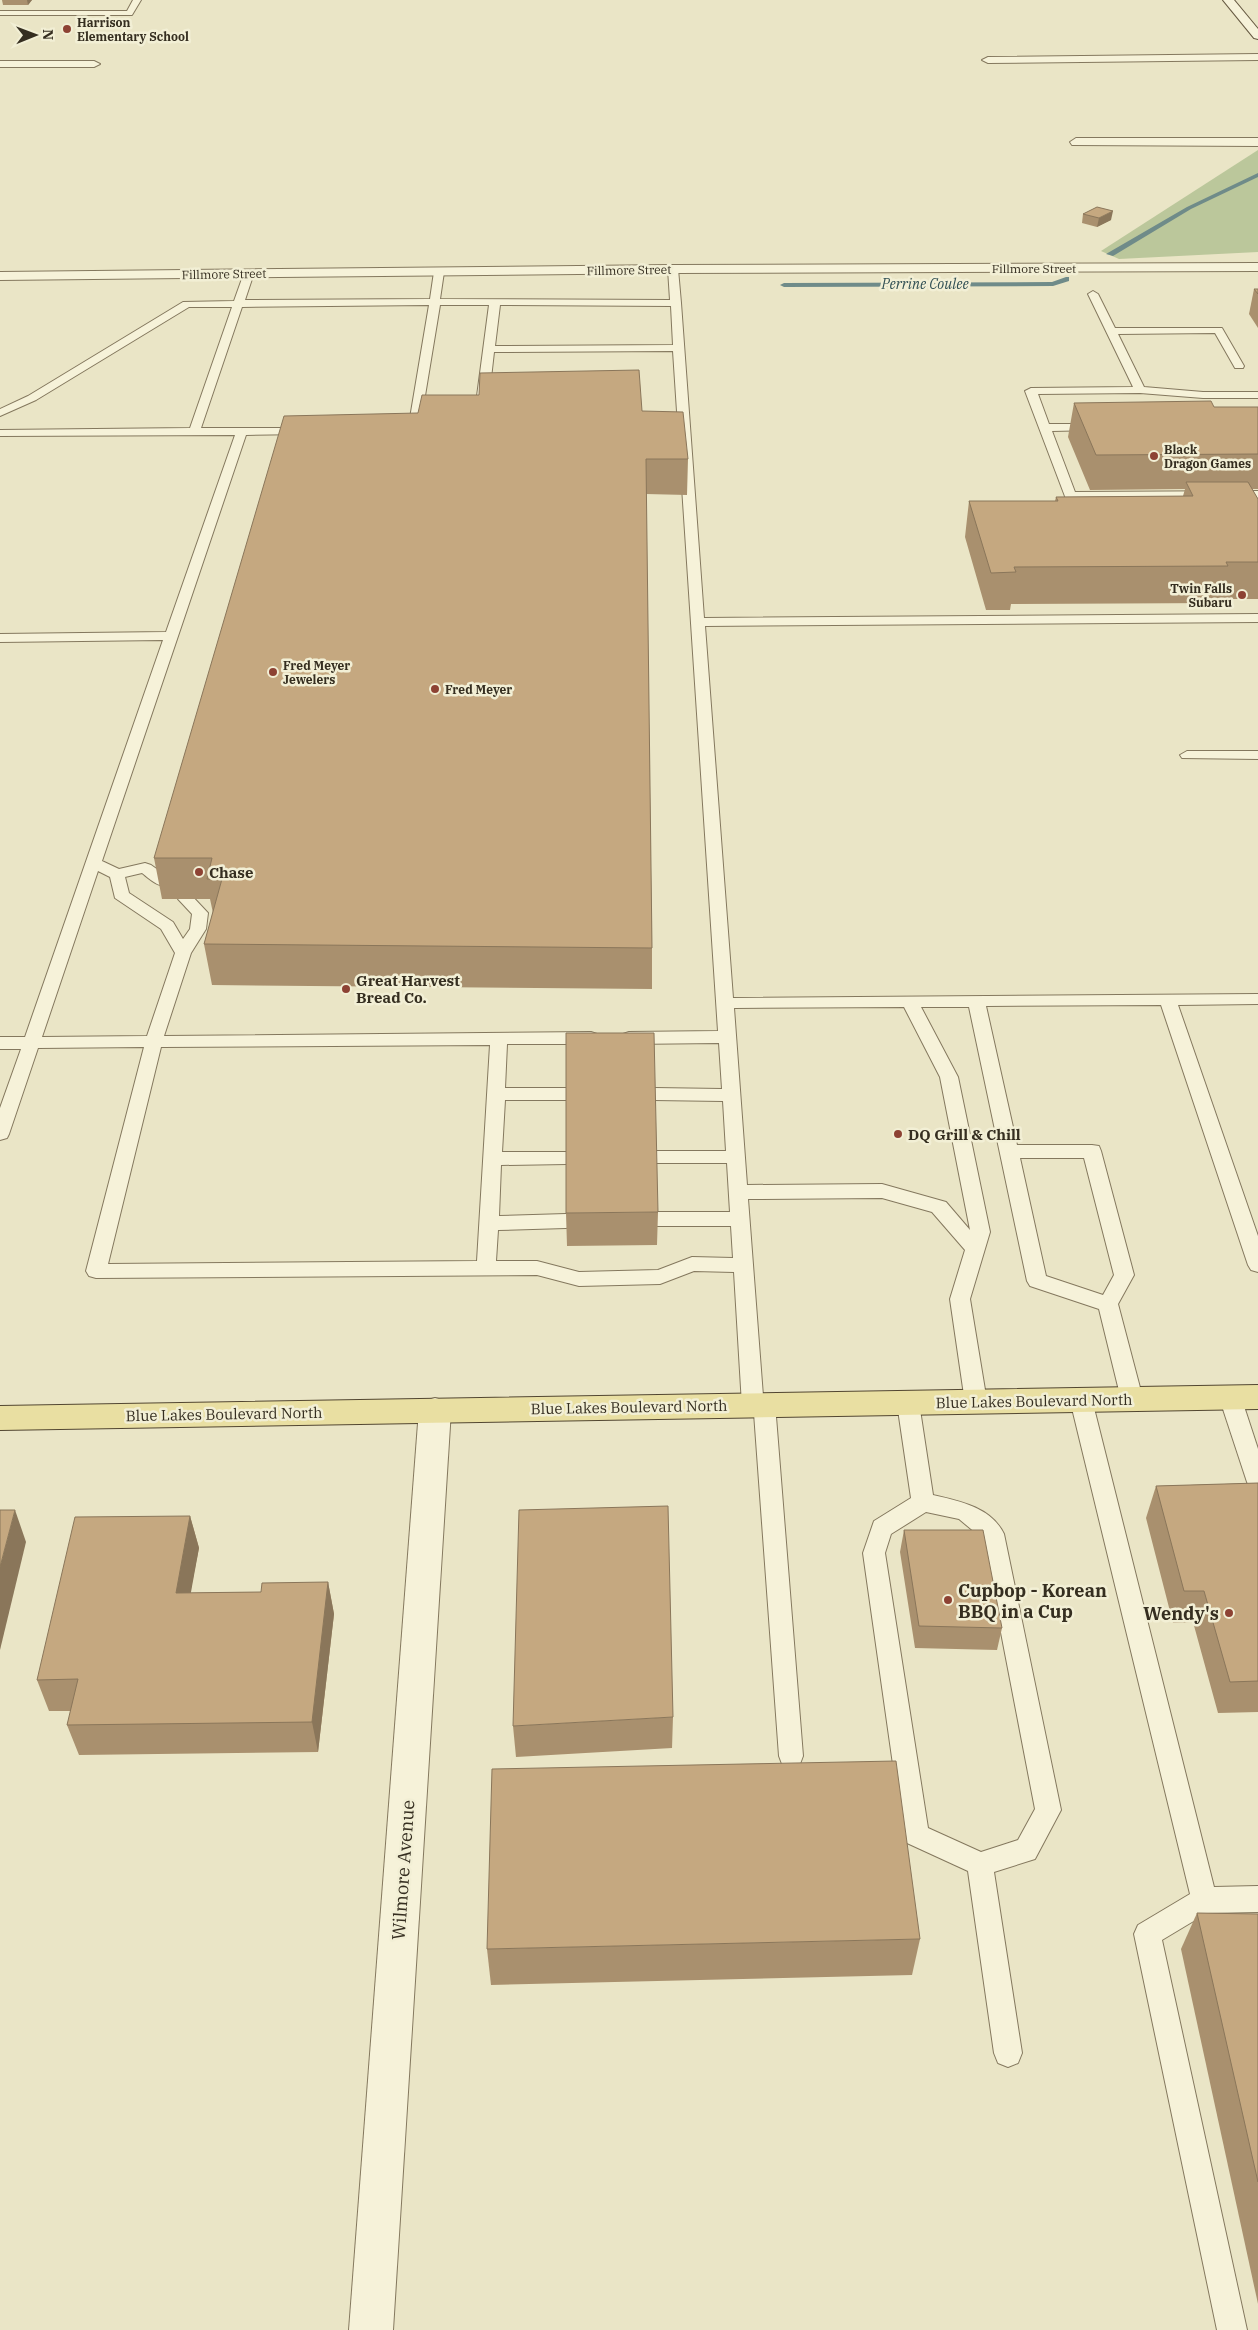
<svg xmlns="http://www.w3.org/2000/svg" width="1258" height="2330" viewBox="0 0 1258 2330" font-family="'IBM Plex Serif',serif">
	<rect width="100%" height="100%" fill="#eae5c6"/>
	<!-- green -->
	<polygon fill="#bbc79b" points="1258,150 1258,252 1119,259 1101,251"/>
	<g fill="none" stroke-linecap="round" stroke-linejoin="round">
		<!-- stream -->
		<g fill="#6f8b89" fill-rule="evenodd">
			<polygon points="1258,173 1258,177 1191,209 1113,256 1106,254 1187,207"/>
			<polygon points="1066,277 1069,277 1069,281 1053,286 784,287 780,285 784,283 1052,282"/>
		</g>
		<defs>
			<g id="service">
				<polygon points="133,0 141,0 132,15 0,15 0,11 127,11"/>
				<path d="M 673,266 L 678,269 L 681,303 L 704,618 L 1258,614 L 1258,622 L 705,626 L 733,998 L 1258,994 L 1258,1004 L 1178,1005 L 1258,1236 L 1258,1272 L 1251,1270 L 1248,1265 L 1161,1005 L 986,1006 L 1017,1145 L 1092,1145 L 1099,1146 L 1101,1151 L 1134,1275 L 1118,1304 L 1143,1399 L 1139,1405 L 1132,1407 L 1125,1405 L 1121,1399 L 1099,1309 L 1030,1286 L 1027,1281 L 969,1007 L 921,1007 L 958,1077 L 990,1232 L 970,1299 L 987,1402 L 983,1408 L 976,1410 L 969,1408 L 965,1402 L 950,1299 L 965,1250 L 932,1212 L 882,1198 L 748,1199 L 763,1396 L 771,1398 L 775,1404 L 803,1756 L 800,1764 L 791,1767 L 782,1764 L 779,1756 L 754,1413 L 746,1411 L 742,1405 L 734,1272 L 694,1271 L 660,1284 L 579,1286 L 537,1275 L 96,1278 L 89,1276 L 86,1271 L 144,1047 L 38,1048 L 9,1134 L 7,1138 L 0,1140 L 0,1108 L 21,1049 L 0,1049 L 0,1037 L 25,1037 L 163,640 L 0,642 L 0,634 L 166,632 L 235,435 L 0,436 L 0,430 L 190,428 L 232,307 L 189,307 L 36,400 L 0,416 L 0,409 L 28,396 L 183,302 L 234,301 L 244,273 L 249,270 L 254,273 L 245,300 L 430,299 L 434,272 L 439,269 L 444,272 L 440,299 L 670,300 L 668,269 ZM 429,305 L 409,424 L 398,428 L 404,431 L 418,428 L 420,426 L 440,305 L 489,305 L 477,396 L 483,399 L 489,396 L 494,352 L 673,351 L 718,1031 L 629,1032 L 623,1034 L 620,1038 L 623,1042 L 629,1044 L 719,1043 L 722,1089 L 654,1088 L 648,1090 L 645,1094 L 648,1098 L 654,1100 L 723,1101 L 726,1151 L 656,1151 L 649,1152 L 647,1157 L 649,1162 L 656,1163 L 727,1163 L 730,1212 L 656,1212 L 649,1214 L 646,1219 L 649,1224 L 656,1226 L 731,1226 L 733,1258 L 692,1257 L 658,1270 L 579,1272 L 537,1261 L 496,1261 L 498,1230 L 566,1228 L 573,1226 L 576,1221 L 573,1216 L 566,1214 L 499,1216 L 501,1165 L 567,1164 L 574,1163 L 576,1158 L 574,1153 L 567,1152 L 502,1152 L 505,1100 L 567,1100 L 573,1098 L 576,1094 L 573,1090 L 567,1088 L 505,1088 L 507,1044 L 591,1044 L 597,1042 L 600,1038 L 597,1034 L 591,1032 L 164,1036 L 191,953 L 206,929 L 208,913 L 192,896 L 180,896 L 178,899 L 192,914 L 190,929 L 183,939 L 173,922 L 129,893 L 125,877 L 142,873 C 151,880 160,889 172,886 L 174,883 L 172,880 L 151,865 L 145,863 L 119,869 L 102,861 L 246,435 L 304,434 L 310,431 L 304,428 L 201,428 L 242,307 ZM 500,305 L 671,306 L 673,345 L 495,346 ZM 98,871 L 110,877 L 115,898 L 161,929 L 175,953 L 147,1036 L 42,1037 ZM 904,1007 L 940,1077 L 970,1230 L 946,1202 L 882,1184 L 747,1185 L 734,1008 ZM 490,1045 L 477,1261 L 108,1264 L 161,1047 ZM 1020,1158 L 1084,1158 L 1114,1275 L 1103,1295 L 1046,1276 Z"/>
				<polygon points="1093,291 1098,294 1115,328 1222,328 1244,366 1243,368 1235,368 1215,333 1118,334 1144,387 1203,392 1258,392 1258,398 1203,398 1140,393 1038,394 1049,424 1096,424 1102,427 1096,430 1052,431 1075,492 1258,491 1258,499 1066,499 1025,391 1031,388 1133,387 1088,294"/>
				<polygon points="1187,751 1258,751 1258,759 1182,758 1180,755"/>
				<polygon points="1230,1389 1237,1391 1241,1397 1258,1449 1258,1491 1250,1488 1247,1482 1219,1397 1223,1391"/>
				<polygon points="1081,1392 1088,1394 1092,1400 1214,1887 1258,1886 1258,1912 1207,1913 1162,1940 1247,2330 1217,2330 1134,1934 1138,1925 1190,1894 1070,1400 1074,1394"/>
				<path d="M 908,1395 L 915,1397 L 919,1403 L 933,1495 C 959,1501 991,1507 1004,1534 L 1061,1810 L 1035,1859 L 994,1872 L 1022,2053 L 1018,2063 L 1008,2067 L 998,2063 L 994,2053 L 968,1871 L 907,1843 L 903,1835 L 863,1553 L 874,1521 L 911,1498 L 897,1403 L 901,1397 ZM 926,1512 L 959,1519 L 983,1539 L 1035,1809 L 1018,1840 L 981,1852 L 928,1828 L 885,1553 L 891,1534 Z"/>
			</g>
			<g id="minor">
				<polygon points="1258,54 1258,60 988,63 982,60 988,57"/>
				<polygon points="0,61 94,61 100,64 94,67 0,67"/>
				<polygon points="1076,138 1258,138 1258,146 1072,145 1070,142"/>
				<polygon points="435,1398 446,1401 451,1410 393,2330 349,2330 419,1410 424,1401"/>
			</g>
			<polygon id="tertiary" points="1258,263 1258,271 673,273 0,280 0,272 673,265"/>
			<polygon id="secondary" points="1223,0 1234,0 1258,29 1258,39 1254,38"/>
			<polygon id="primary" points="1258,1385 1258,1409 0,1430 0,1406"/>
		</defs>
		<!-- service casing -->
		<use href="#service" stroke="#84785e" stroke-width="2"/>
		<!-- minor casing -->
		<use href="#minor" stroke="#84785e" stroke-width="2"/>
		<!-- tertiary casing -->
		<use href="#tertiary" stroke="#84785e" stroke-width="2"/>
		<!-- secondary casing -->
		<use href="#secondary" stroke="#665941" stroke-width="2"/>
		<!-- primary casing -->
		<use href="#primary" stroke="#524631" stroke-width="2"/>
		<!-- service -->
		<use href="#service" fill="#f6f2d9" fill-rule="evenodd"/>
		<!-- minor -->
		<use href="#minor" fill="#f6f2d9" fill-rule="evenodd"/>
		<!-- tertiary -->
		<use href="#tertiary" fill="#f6f2d9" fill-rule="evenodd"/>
		<!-- secondary -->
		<use href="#secondary" fill="#f6f2d9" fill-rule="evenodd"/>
		<!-- primary -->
		<use href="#primary" fill="#e9dfa2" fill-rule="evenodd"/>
	</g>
	<!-- wall -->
	<g fill="#a9906e">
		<polygon points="2,0 32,0 28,5 3,5"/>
		<polygon points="1083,214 1111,220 1097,227 1082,223"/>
		<polygon points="1254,289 1258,289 1258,328 1249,314"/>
		<polygon points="1074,403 1214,407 1258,407 1258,489 1252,489 1258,499 1258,599 1220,599 1219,603 1011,604 1010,610 986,610 965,537 969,501 1055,501 1056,497 1183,496 1185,489 1090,490 1068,437"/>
		<polygon points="642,411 688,459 687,495 646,494 652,948 652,989 212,985 204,944 213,913 210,899 162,899 154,858"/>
		<polygon points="658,1212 657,1245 567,1246 566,1213"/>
		<polygon points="1258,1483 1258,1712 1218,1713 1193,1622 1173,1623 1146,1518 1156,1486"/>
		<polygon points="190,1516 199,1548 190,1593 261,1592 328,1582 334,1614 318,1752 79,1755 67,1725 71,1711 49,1711 37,1680"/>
		<polygon points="904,1530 1002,1628 997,1650 915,1648 900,1552"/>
		<polygon points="673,1717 672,1748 516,1757 513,1726"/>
		<polygon points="1197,1913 1258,1914 1258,2304 1181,1949"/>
		<polygon points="920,1939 912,1975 491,1985 487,1949"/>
	</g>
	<!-- shaded-wall -->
	<g fill="#8a765a">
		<polygon points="27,0 32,0 28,5"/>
		<polygon points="1113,211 1111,220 1097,227 1099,218"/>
		<polygon points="15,1510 26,1542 0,1650 0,1567"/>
		<polygon points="190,1516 199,1548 185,1625 176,1593"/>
		<polygon points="328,1582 334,1614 318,1752 312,1722"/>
	</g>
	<!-- building -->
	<g fill="#c5a880" stroke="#8a765a">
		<polygon points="1097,207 1113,211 1099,218 1083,214"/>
		<polygon points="1254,289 1258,289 1258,294"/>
		<polygon points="639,370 642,411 683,412 688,459 646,459 652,948 204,944 222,879 207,879 212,858 154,858 284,416 418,413 422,395 479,395 480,373"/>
		<polygon points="1211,401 1214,407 1258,407 1258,454 1096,455 1074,403"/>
		<polygon points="1186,482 1248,482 1258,499 1258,562 1226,562 1228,566 1014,567 1016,572 991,573 969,501 1058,501 1056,497 1193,496"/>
		<polygon points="566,1033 654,1033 658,1212 566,1213"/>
		<polygon points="1258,1483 1258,1681 1230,1682 1204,1591 1184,1591 1156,1486"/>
		<polygon points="668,1506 673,1717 513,1726 519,1510"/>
		<polygon points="0,1510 15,1510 0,1567"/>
		<polygon points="190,1516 176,1593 261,1592 262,1583 328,1582 312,1722 67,1725 78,1679 37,1680 75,1517"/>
		<polygon points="904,1530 983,1530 1002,1628 919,1626"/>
		<polygon points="896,1761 920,1939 487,1949 492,1769"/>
		<polygon points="1197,1913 1258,1914 1258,2182"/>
	</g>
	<!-- markers -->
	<g fill="#8d4233" stroke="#f2efd5" stroke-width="2">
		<circle cx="67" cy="29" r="5"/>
		<circle cx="1154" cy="456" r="5"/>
		<circle cx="1242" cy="595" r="5"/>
		<circle cx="273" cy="672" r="5"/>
		<circle cx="435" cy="689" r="5"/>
		<circle cx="199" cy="872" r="5"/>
		<circle cx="346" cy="989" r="5"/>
		<circle cx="898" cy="1134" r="5"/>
		<circle cx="948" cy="1600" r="5"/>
		<circle cx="1229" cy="1613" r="5"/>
	</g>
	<g text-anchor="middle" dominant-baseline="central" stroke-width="5" stroke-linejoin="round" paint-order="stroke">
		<!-- far-poi labels -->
		<g font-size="12" font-weight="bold" fill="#352e20" stroke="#f2efd5" text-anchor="start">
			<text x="77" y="22">Harrison<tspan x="77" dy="14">Elementary School</tspan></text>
			<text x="1164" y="449">Black<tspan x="1164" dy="14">Dragon Games</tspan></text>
			<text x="1232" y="588" text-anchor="end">Twin Falls<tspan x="1232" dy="14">Subaru</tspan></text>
			<text x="283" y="665">Fred Meyer<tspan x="283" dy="14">Jewelers</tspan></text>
			<text x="445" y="689">Fred Meyer</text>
		</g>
		<!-- far-street labels -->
		<g font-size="12" fill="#352e20" stroke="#f2efd5">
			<text x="1034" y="268">Fillmore Street</text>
			<text transform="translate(629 270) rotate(-1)">Fillmore Street</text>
			<text transform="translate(224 274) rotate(-1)">Fillmore Street</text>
		</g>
		<!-- far-water labels -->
		<g font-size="14" font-style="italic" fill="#315054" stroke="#f2efd5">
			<text x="925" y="284">Perrine Coulee</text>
		</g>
		<!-- poi labels -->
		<g font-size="15" font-weight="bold" fill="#352e20" stroke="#f2efd5" text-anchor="start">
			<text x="209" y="872">Chase</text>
			<text x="356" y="980">Great Harvest<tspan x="356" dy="17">Bread Co.</tspan></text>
			<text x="908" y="1134">DQ Grill &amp; Chill</text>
		</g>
		<!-- street labels -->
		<g font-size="15" fill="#352e20" stroke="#f2efd5">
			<text transform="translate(1034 1401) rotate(-1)">Blue Lakes Boulevard North</text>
			<text transform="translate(629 1407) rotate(-1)">Blue Lakes Boulevard North</text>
			<text transform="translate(224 1414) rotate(-1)">Blue Lakes Boulevard North</text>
		</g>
		<!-- near-poi labels -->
		<g font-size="18" font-weight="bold" fill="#352e20" stroke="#f2efd5" text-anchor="start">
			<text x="958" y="1590">Cupbop - Korean<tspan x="958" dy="21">BBQ in a Cup</tspan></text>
			<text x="1219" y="1613" text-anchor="end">Wendy's</text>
		</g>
		<!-- near-street labels -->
		<g font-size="18" fill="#352e20" stroke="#f2efd5">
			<text transform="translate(403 1870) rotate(-86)">Wilmore Avenue</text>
		</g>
	</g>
	<!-- north arrow -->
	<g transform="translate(35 35) rotate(89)" stroke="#f2efd5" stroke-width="4" paint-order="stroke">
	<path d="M0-4L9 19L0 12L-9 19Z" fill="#352e20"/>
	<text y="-8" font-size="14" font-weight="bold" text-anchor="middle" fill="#352e20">N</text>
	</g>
</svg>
